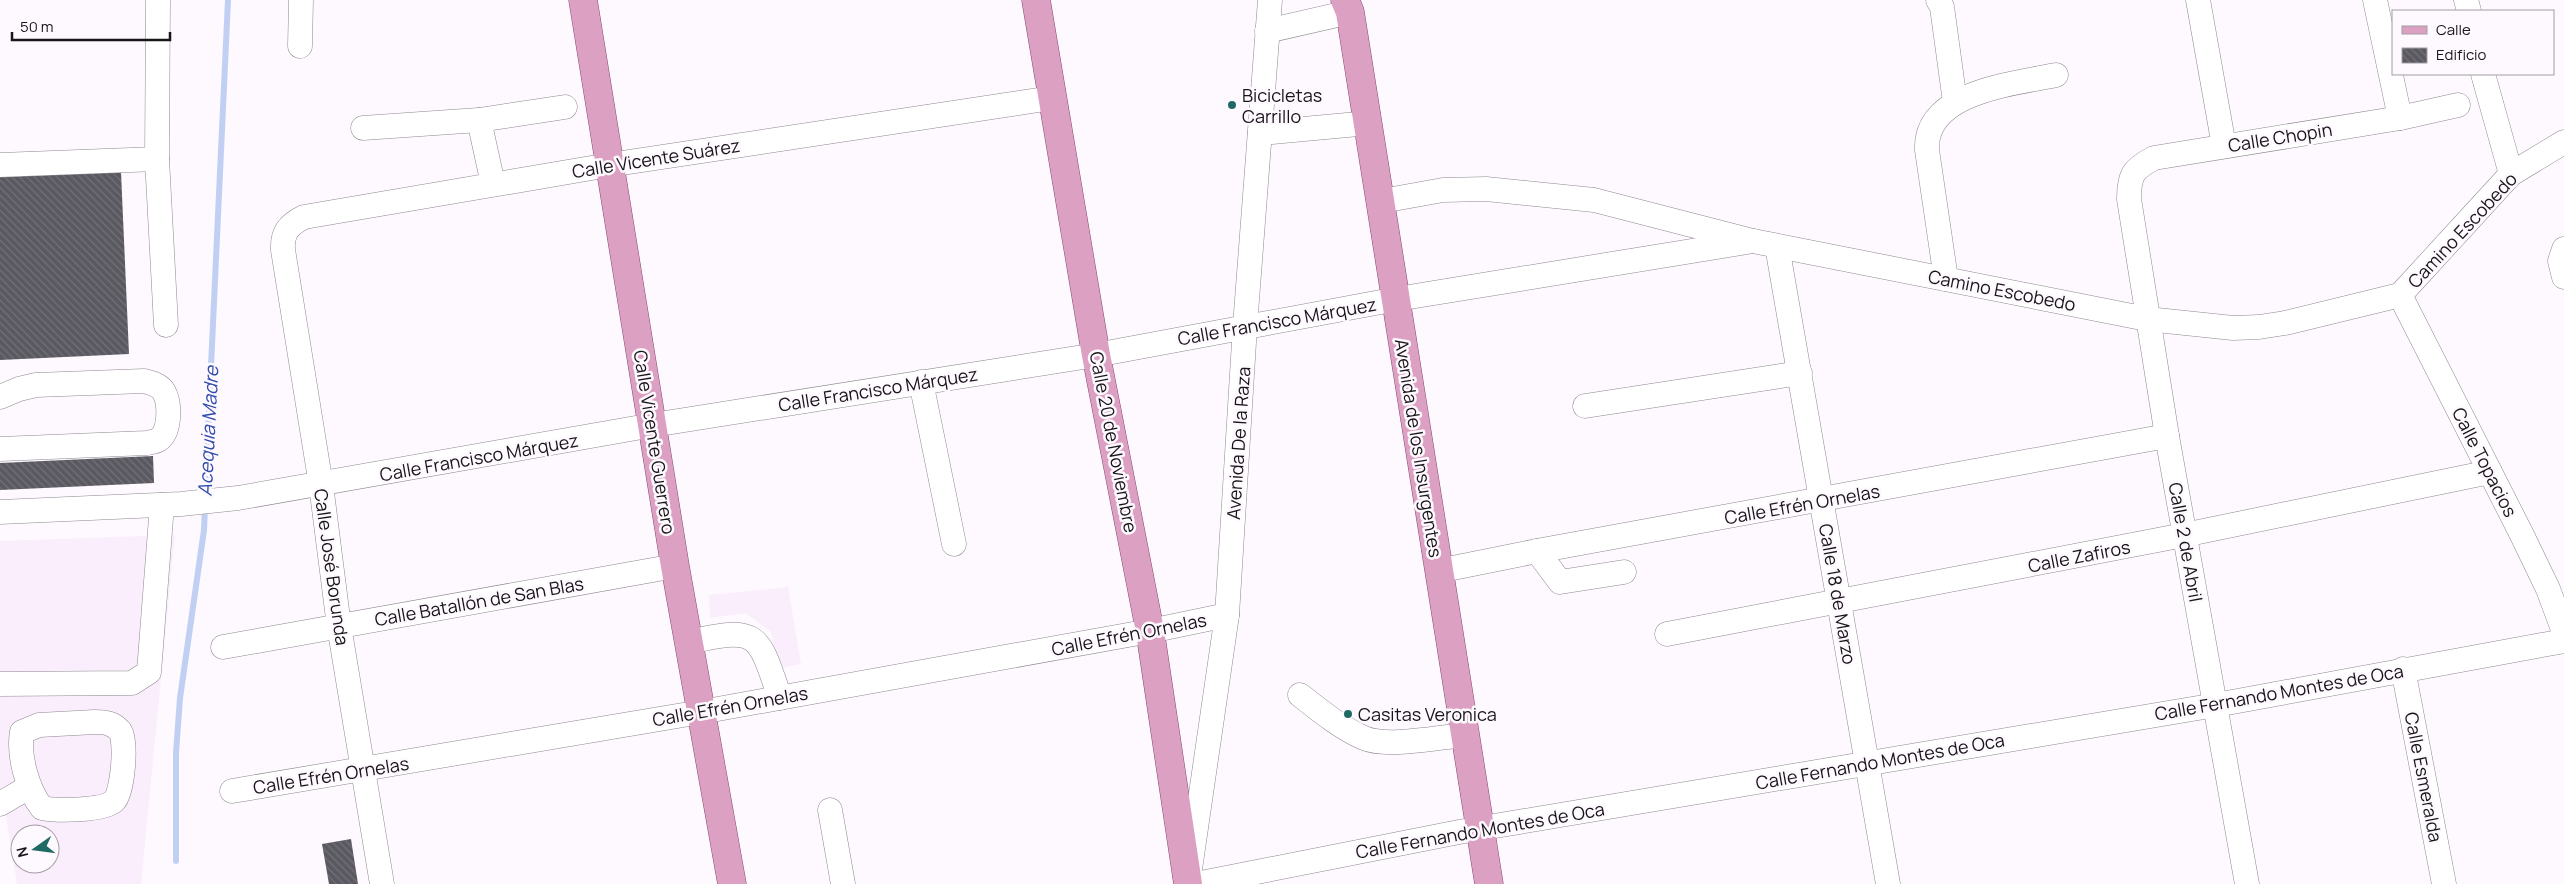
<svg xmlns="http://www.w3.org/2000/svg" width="2564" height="884" viewBox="0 0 2564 884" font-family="Manrope,sans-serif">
	<defs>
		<pattern id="building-back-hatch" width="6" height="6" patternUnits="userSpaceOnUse" patternTransform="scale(1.25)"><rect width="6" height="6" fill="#5a5961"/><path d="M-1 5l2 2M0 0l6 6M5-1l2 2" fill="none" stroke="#727177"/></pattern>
	</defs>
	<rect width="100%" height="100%" fill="#fef8ff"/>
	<!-- built -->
	<g fill="#faeefd" fill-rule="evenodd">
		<path d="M 175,535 L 141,884 L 17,884 L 2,792 L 0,792 L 0,541 ZM 20,834 L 50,834 L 50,864 L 20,864 Z"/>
		<polygon points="788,587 801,664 777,669 771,632 746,613 710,618 709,595"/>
	</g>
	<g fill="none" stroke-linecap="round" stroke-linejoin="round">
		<!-- stream -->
		<g stroke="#c1d0f2" stroke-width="6">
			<polyline points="205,496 228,0"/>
			<polyline points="176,861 176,753 180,698 204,530 205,506"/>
		</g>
	</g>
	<!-- building -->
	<g fill="url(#building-back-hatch)">
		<polygon points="121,172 129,354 0,360 0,177"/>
		<polygon points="153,456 154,483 0,490 0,463"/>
		<polygon points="351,839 358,884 329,884 322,844"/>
	</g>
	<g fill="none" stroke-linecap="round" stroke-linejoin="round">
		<defs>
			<g id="minor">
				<polyline points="158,0 157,159 166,325"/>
				<polyline points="1938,0 1942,7 1955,102"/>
				<polyline points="2198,0 2224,146"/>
				<polyline points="2375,0 2400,118"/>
				<polyline points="2466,0 2469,11"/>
				<polyline points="1267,31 1350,12"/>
				<polyline points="300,46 301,0"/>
				<polyline points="2483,74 2511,174"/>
				<polyline points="479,120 565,107"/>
				<polyline points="363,128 479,120 493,184"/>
				<polyline points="1260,133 1369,123"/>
				<polyline points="0,165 157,159"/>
				<polyline points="1382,201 1443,190 1486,189 1594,200 1753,241 2147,319 2233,328 2259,327 2285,323 2400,295 2511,174 2564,142"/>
				<polyline points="1777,246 1888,884"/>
				<polyline points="2564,249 2560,261 2564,277"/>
				<path d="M 1946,279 L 1927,150 C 1924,92 2013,84 2056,75"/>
				<polyline points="2400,295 2522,535 2548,589 2564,632"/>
				<polyline points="921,382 954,544"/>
				<path d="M 0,397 L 19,389 L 36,385 L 144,381 C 152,383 160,385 164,392 C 170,403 171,432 158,440 C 155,442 150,442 147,443 L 0,449"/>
				<polyline points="1585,406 1800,373"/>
				<polyline points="0,512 181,504 238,498 653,425 1096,355 1397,299 1753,241"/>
				<polyline points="1537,551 1560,582 1624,572"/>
				<polyline points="1438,571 1537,551 2167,436"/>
				<polyline points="1667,634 2184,535 2490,472"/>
				<path d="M 689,642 C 759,626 758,633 780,698"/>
				<polyline points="223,647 675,566"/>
				<polyline points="2403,669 2444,884"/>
				<polyline points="0,684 132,683 149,672 162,505"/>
				<path d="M 1300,695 C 1319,710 1341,728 1364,738 C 1387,748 1439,737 1465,735"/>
				<path d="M 95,722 C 105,722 113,723 120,731 C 127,741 123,792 114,801 C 102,811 57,811 42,808 C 27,789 18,755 22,732 L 39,725 Z"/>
				<polyline points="232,791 701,712 1150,631 1227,615"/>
				<polyline points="0,804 29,787"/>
				<polyline points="830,810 843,884"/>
				<polyline points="1190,869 1227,615 1245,326 1270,0"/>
				<path d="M 382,884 L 339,626 L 321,485 L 283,250 C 282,233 288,225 304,217 L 609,165 L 1052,98"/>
				<polyline points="1196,884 1459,832 2216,705 2564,641"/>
				<path d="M 2247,884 L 2167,436 L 2129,199 C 2129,175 2133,169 2154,158 L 2400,118 L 2458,105"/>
			</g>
			<g id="major">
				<polyline points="583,0 675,566 732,884"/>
				<polyline points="1036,0 1096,355 1150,631 1188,884"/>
				<polyline points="1345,0 1350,12 1489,884"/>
			</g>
		</defs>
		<!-- minor casing -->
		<use href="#minor" stroke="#8e888f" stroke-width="25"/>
		<!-- major casing -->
		<use href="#major" stroke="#87486c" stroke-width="29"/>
		<!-- minor -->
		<use href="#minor" stroke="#fff" stroke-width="24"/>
		<!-- major -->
		<use href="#major" stroke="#dca1c2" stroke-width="28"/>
	</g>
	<!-- markers -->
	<g fill="#1f6a64" stroke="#fef8ff" stroke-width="2">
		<circle cx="1232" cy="105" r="5"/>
		<circle cx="1348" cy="714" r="5"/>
	</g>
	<g text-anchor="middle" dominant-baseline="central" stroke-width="5" stroke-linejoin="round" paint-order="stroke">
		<!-- poi labels -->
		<g font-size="18" fill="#171517" stroke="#fef8ff" text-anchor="start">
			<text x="1242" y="95">Bicicletas<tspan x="1242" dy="21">Carrillo</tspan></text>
			<text x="1358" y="714">Casitas Veronica</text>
		</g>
		<!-- street labels -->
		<g font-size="18" fill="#171517" stroke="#fef8ff">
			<text transform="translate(2280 137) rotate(-9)">Calle Chopin</text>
			<text transform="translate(656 158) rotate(-9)">Calle Vicente Suárez</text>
			<text transform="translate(2462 230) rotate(-47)">Camino Escobedo</text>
			<text transform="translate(2002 290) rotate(11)">Camino Escobedo</text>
			<text transform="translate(1277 321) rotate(-10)">Calle Francisco Márquez</text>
			<text transform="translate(878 389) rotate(-9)">Calle Francisco Márquez</text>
			<text transform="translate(655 442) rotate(81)">Calle Vicente Guerrero</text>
			<text transform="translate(1114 442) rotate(79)">Calle 20 de Noviembre</text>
			<text transform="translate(1238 443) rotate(-86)">Avenida De la Raza</text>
			<text transform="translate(1419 448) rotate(81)">Avenida de los Insurgentes</text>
			<text transform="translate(479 457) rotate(-10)">Calle Francisco Márquez</text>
			<text transform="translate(2485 462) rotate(63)">Calle Topacios</text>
			<text transform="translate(1802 504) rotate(-10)">Calle Efrén Ornelas</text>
			<text transform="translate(2186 542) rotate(80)">Calle 2 de Abril</text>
			<text transform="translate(2079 556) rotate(-11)">Calle Zafiros</text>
			<text transform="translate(332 567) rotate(82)">Calle José Borunda</text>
			<text transform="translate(1838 594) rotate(80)">Calle 18 de Marzo</text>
			<text transform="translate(479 601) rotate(-10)">Calle Batallón de San Blas</text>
			<text transform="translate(1129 634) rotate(-11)">Calle Efrén Ornelas</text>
			<text transform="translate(2279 692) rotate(-10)">Calle Fernando Montes de Oca</text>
			<text transform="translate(730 706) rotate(-10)">Calle Efrén Ornelas</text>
			<text transform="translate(1880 761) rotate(-10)">Calle Fernando Montes de Oca</text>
			<text transform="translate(331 775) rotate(-9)">Calle Efrén Ornelas</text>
			<text transform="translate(2424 777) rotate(79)">Calle Esmeralda</text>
			<text transform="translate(1480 830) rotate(-10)">Calle Fernando Montes de Oca</text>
		</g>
		<!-- water labels -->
		<g font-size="19" font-style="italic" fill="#304dac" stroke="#fef8ff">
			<text transform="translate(208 431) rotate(-87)">Acequia Madre</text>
		</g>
	</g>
	<!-- legend -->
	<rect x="2392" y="10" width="162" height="65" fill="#fef8ff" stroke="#a29da2"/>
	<rect x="2402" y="26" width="25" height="8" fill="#dca1c2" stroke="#a29da2"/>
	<text x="2436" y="35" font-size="15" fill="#171517">Calle</text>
	<rect x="2402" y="48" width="25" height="15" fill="url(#building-back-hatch)" stroke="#a29da2"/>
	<text x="2436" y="60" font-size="15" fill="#171517">Edificio</text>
	<!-- north arrow -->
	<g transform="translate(35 849) rotate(256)"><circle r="24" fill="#fef8ff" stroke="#a29da2"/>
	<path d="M0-4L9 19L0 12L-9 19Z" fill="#1f6a64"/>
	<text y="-8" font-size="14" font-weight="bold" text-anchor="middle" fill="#171517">N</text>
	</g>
	<!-- scale -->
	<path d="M12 32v8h158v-8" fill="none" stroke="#171517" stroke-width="2.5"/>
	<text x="20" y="32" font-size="15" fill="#171517" stroke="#fef8ff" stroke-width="4" paint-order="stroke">50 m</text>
</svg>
